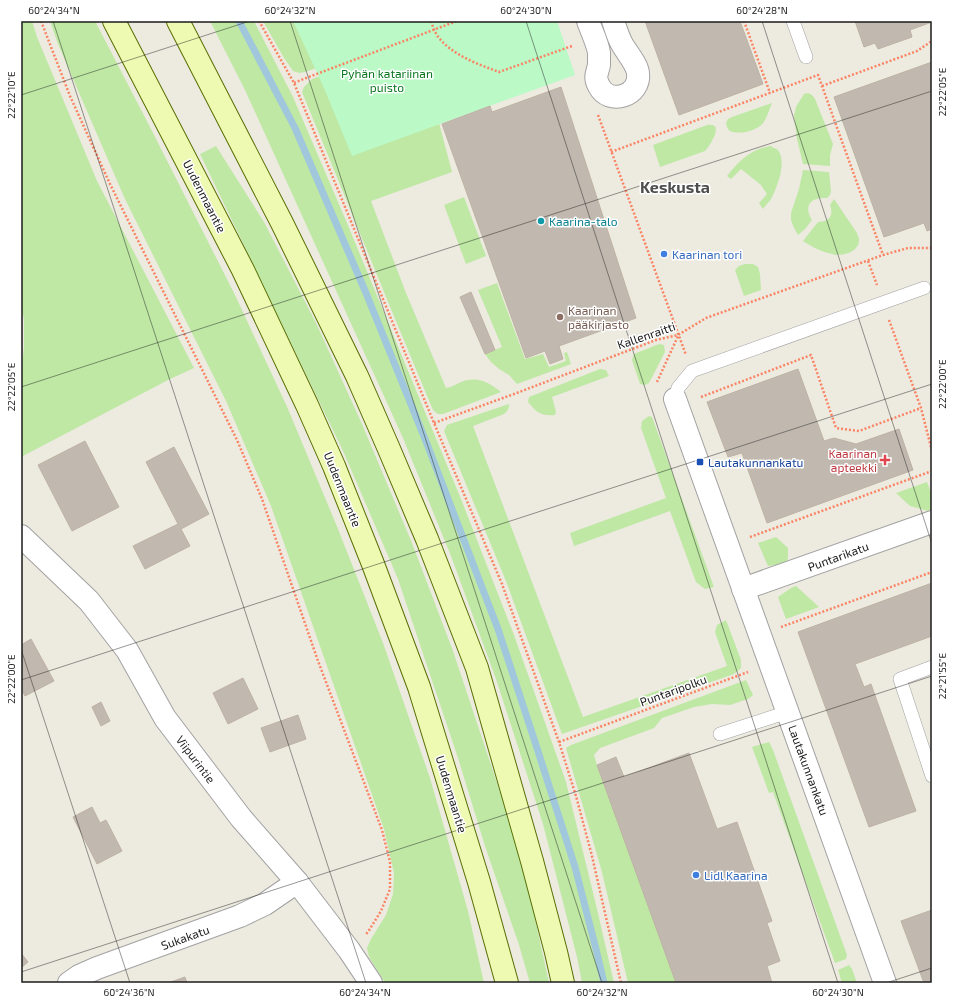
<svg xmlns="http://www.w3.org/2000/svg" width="953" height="1004" viewBox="0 0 953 1004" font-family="'Exo 2',sans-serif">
	<rect width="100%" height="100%" fill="#edeae0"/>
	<!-- grass -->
	<g fill="#bee8a4">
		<polygon points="21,21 32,21 37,37 97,181 194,368 170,379 21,457 21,375 24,348 24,319 21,306"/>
		<polygon points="50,21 95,21 151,129 235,295 288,409 338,529 383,643 430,778 468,911 484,983 385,983 369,957 367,948 371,939 386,915 393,894 394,873 384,829 271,506 227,403 125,199 58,44"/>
		<polygon points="210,21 254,21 293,97 347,223 461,499 514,635 566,782 597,909 614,983 582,983 577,957 543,824 496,679 451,556 403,438 245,90"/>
		<polygon points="263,21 425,21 423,29 305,72 299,73 293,71 284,58"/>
		<path d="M 423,38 L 439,123 L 452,172 L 371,201 L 406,293 L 446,388 C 452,387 456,384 461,382 C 478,376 488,382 501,392 L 443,414 L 438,414 L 433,410 L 398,326 L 302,92 L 304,87 L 312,79 Z"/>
		<polygon points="808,93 812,95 815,99 833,144 830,155 830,166 803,164 797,139 794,116 796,107 804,94"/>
		<path d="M 772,103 C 769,110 767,118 763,123 C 757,131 739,135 730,131 C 727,129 727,126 726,123 L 728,119 L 732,117 Z"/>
		<path d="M 707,125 C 725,122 711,144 705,151 L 660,167 L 653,145 Z"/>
		<polygon points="216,146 264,222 316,323 362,424 412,543 453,651 507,813 532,905 549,983 530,983 519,945 485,846 458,758 398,579 344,453 200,154"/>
		<path d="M 771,146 C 772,147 776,149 777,149 C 788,160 777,188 771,199 C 769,202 765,206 763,209 L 759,203 L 767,194 L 761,185 L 741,169 L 731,179 L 727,176 C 738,162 752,148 771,146 Z"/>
		<path d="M 803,170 L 829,172 L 831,191 L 830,195 L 827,198 C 811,197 803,205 812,220 L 805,229 L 798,235 L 794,228 L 791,220 L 791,213 L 799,189 Z"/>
		<polygon points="464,197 486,256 466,264 444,205"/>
		<path d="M 834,199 L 857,233 C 857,235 859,237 859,239 C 860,252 842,257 832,254 C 822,252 812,247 803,241 L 818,222 C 829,222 834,216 830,205 Z"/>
		<polygon points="745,264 753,264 758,267 760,274 761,290 744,296 735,270 739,266"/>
		<polygon points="497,283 525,359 543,354 549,367 566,361 564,353 567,352 571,364 517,384 509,375 499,369 491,362 485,354 502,347 478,290"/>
		<polygon points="659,344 664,345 665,352 649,383 645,385 640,384 632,360 634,354"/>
		<path d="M 600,369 L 606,370 L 609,376 L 552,397 L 556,412 L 555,415 C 541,416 537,413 528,402 L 529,397 Z"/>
		<path d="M 509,404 C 509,408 508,411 504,414 L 473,426 L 583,717 L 727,666 L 715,632 L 717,625 L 726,620 L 741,660 L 741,668 L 734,674 L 562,734 L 506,581 L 444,431 L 447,425 Z"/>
		<polygon points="649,416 652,417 714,587 705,589 696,582 670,511 574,546 570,533 666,498 641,428 642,421"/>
		<polygon points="927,482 932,495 932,509 928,511 910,506 896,493"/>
		<polygon points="776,537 788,548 788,557 787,562 776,565 768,566 758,543"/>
		<polygon points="796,586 819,607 786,619 778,597 791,588"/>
		<polygon points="746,680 753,695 748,699 730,705 712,704 694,707 662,718 654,728 600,748 594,755 597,765 676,983 628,983 602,872 566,748 571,745"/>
		<polygon points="769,742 773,750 847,955 846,959 835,963 773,792 769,793 752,747"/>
		<polygon points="849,965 852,969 857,983 842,983 838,970"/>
	</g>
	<!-- park -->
	<polygon fill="#bbf9c7" points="293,21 557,21 575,75 352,156 324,88"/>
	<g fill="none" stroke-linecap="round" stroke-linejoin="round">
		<!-- stream -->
		<polyline stroke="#a0c7db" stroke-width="7" points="239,21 295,128 366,293 427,444 498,629 536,745 575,867 596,949 604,983"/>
	</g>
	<!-- building -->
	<g fill="#c1b9b0" stroke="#beb2a3">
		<polygon points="645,21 740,21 763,84 679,115"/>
		<polygon points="855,21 932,21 932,22 910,30 912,37 878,49 875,43 864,47"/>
		<polygon points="932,62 932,229 927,231 924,223 884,237 834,97"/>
		<polygon points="561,87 636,318 559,346 563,359 550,364 545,351 526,358 442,124 490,106 492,112"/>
		<polygon points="471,292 495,350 485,354 460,297"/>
		<polygon points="798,369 824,441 834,438 856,444 899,429 913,470 767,523 742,453 728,457 707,402"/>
		<polygon points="85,441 119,507 72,531 38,465"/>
		<polygon points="174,447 209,514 181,529 190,546 145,569 133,546 178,524 146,462"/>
		<polygon points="932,583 932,636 855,664 864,687 871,684 916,811 869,827 798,632"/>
		<polygon points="31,639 54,681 25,696 21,689 21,645"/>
		<polygon points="243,678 258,709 228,724 213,693"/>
		<polygon points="101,702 110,721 101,726 92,707"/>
		<polygon points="298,715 306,739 270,752 261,728"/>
		<polygon points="689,753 717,829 737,822 772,921 767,923 780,961 767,966 772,983 676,983 597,765 616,757 624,777"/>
		<polygon points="92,807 100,823 106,820 122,851 97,864 73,817"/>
		<polygon points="932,910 932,983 924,983 901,921"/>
		<polygon points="21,953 28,962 21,968"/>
		<polygon points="185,977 187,983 168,983"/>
	</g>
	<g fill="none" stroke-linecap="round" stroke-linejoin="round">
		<defs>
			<g id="service">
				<polyline points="793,21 806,57"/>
				<polyline points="675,399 678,388 692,371 924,288"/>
				<polyline points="932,667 900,679 932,776"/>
				<polyline points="720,734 788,712"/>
			</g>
			<g id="minor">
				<path d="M 588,21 C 591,30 598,44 599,53 C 599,57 599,62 599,65 C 597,74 594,77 599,86 C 609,106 641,96 638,73 C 637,64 627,53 622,44 C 618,37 616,29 613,21"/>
				<polyline points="675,399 885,983"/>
				<polyline points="21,536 89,601 127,650 165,718 241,818 297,882 349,950 371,983"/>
				<polyline points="743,589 932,522"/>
				<polyline points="69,983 79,976 97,968 240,916 265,904 297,882"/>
			</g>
			<g id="secondary">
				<polyline points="114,21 243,270 307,405 334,466 373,564 419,687 479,882 507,983"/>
				<polyline points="178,21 282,223 357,376 389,449 427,539 477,668 532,861 556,952 563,983"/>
			</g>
		</defs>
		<!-- service casing -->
		<use href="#service" stroke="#a2a2a2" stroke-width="14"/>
		<!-- minor casing -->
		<use href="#minor" stroke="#a2a2a2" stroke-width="24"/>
		<!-- secondary casing -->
		<use href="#secondary" stroke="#587004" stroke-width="24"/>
		<!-- path -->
		<g stroke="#fa8464" stroke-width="2.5" stroke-dasharray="2 2" stroke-linecap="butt">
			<polyline points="41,21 70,96 110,184 237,440 262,499 318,661 382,830 390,862 390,889 381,911 368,932 366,934"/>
			<polyline points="259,21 294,83 434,423 502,584 559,742 576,796 592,856 621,983"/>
			<path d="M 431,21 C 433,27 435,33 439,38 C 454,56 478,64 499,72 L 572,46"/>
			<polyline points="744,21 770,93"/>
			<polyline points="294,83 306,78 457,21"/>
			<polyline points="822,86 917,51 932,41"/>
			<polyline points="598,115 686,355"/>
			<polyline points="611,152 818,75 883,255"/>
			<polyline points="868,261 877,285"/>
			<polyline points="889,320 921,408 932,451"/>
			<polyline points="657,382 678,336"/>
			<polyline points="701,397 811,355 836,428 859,431 921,408"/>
			<polyline points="434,423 514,394 656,340 678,335 706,318 883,255 908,248 932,248"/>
			<polyline points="750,537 932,471"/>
			<polyline points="781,627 932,572"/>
			<polyline points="559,742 748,672"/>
		</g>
		<!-- service -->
		<use href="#service" stroke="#fff" stroke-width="13"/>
		<!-- minor -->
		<use href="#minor" stroke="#fff" stroke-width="22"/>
		<!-- secondary -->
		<use href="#secondary" stroke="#eef9b2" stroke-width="22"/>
	</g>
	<!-- ticks -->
	<path fill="none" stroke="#1b1b1b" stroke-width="1" stroke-opacity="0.45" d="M 53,21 L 366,983M 290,21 L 602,983M 526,21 L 838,983M 762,21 L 932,544M 21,95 L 250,21M 21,387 L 932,91M 21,649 L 130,983M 21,680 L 932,384M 21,972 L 932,676M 886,983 L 932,968"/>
	<!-- markers -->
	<circle fill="#0f9aa8" stroke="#fff" stroke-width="1.5" cx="541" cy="221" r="4"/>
	<g fill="#3f7fe0" stroke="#fff" stroke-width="1.5">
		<circle cx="664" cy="254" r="4"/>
		<circle cx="696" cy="875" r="4"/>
	</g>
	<circle fill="#8d6e63" stroke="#fff" stroke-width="1.5" cx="560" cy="317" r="4"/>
	<path fill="#e0444e" stroke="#fff" stroke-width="1.5" d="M883 454h4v4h4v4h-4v4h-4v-4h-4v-4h4z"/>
	<rect fill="#1a4fb4" stroke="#fff" stroke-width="1.5" x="696" y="458" width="8" height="8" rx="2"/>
	<g text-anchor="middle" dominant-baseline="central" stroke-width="3" stroke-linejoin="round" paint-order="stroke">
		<!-- park labels -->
		<g font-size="12" fill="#0a7720" stroke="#fff">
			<text x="387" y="73">Pyhän katariinan<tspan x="387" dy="14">puisto</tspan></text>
		</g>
		<!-- street labels -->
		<g font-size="12" fill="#1b1b1b" stroke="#fff">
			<text transform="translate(205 196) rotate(63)">Uudenmaantie</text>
			<text transform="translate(646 335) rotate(-19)">Kallenraitti</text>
			<text transform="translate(343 489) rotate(68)">Uudenmaantie</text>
			<text transform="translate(838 556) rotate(-20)">Puntarikatu</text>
			<text transform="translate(673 690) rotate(-20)">Puntaripolku</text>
			<text transform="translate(196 759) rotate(53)">Viipurintie</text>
			<text transform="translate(809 770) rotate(70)">Lautakunnankatu</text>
			<text transform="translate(452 794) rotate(73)">Uudenmaantie</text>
			<text transform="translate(185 937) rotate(-20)">Sukakatu</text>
		</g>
		<!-- culture labels -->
		<g font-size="12" fill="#0d838f" stroke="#fff" text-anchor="start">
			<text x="549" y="221">Kaarina-talo</text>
		</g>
		<!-- shop labels -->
		<g font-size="12" fill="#366cbe" stroke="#fff" text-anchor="start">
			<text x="672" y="254">Kaarinan tori</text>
			<text x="704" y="875">Lidl Kaarina</text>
		</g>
		<!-- education labels -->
		<g font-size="12" fill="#785e54" stroke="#fff" text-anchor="start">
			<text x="568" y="310">Kaarinan<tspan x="568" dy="14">pääkirjasto</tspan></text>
		</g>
		<!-- health labels -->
		<g font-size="12" fill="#be3a42" stroke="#fff" text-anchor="end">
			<text x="877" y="453">Kaarinan<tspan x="877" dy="14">apteekki</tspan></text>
		</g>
		<!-- transit labels -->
		<g font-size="12" fill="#164399" stroke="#fff" text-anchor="start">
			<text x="708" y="462">Lautakunnankatu</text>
		</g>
		<!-- district labels -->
		<g font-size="16" font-weight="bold" fill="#4e4e4e" stroke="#fff">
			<text x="675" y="186">Keskusta</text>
		</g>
	</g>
	<!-- border -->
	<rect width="953" height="1004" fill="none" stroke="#ffffff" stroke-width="44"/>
	<rect x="22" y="22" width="909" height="960" fill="none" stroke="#1b1b1b" stroke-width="1.5"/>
	<g font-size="10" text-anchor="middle" fill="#1b1b1b">
		<text x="54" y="14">60°24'34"N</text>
		<text x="290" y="14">60°24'32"N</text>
		<text x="526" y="14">60°24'30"N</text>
		<text x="762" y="14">60°24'28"N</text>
		<text transform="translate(942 92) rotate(-90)" y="4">22°22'05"E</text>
		<text transform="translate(11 95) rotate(-90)" y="4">22°22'10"E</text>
		<text transform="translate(942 384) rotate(-90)" y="4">22°22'00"E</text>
		<text transform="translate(11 387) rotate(-90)" y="4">22°22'05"E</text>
		<text transform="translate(942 676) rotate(-90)" y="4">22°21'55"E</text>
		<text transform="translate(11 679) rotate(-90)" y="4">22°22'00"E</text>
		<text x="129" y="996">60°24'36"N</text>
		<text x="365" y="996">60°24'34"N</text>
		<text x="602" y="996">60°24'32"N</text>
		<text x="838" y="996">60°24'30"N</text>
	</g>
</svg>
